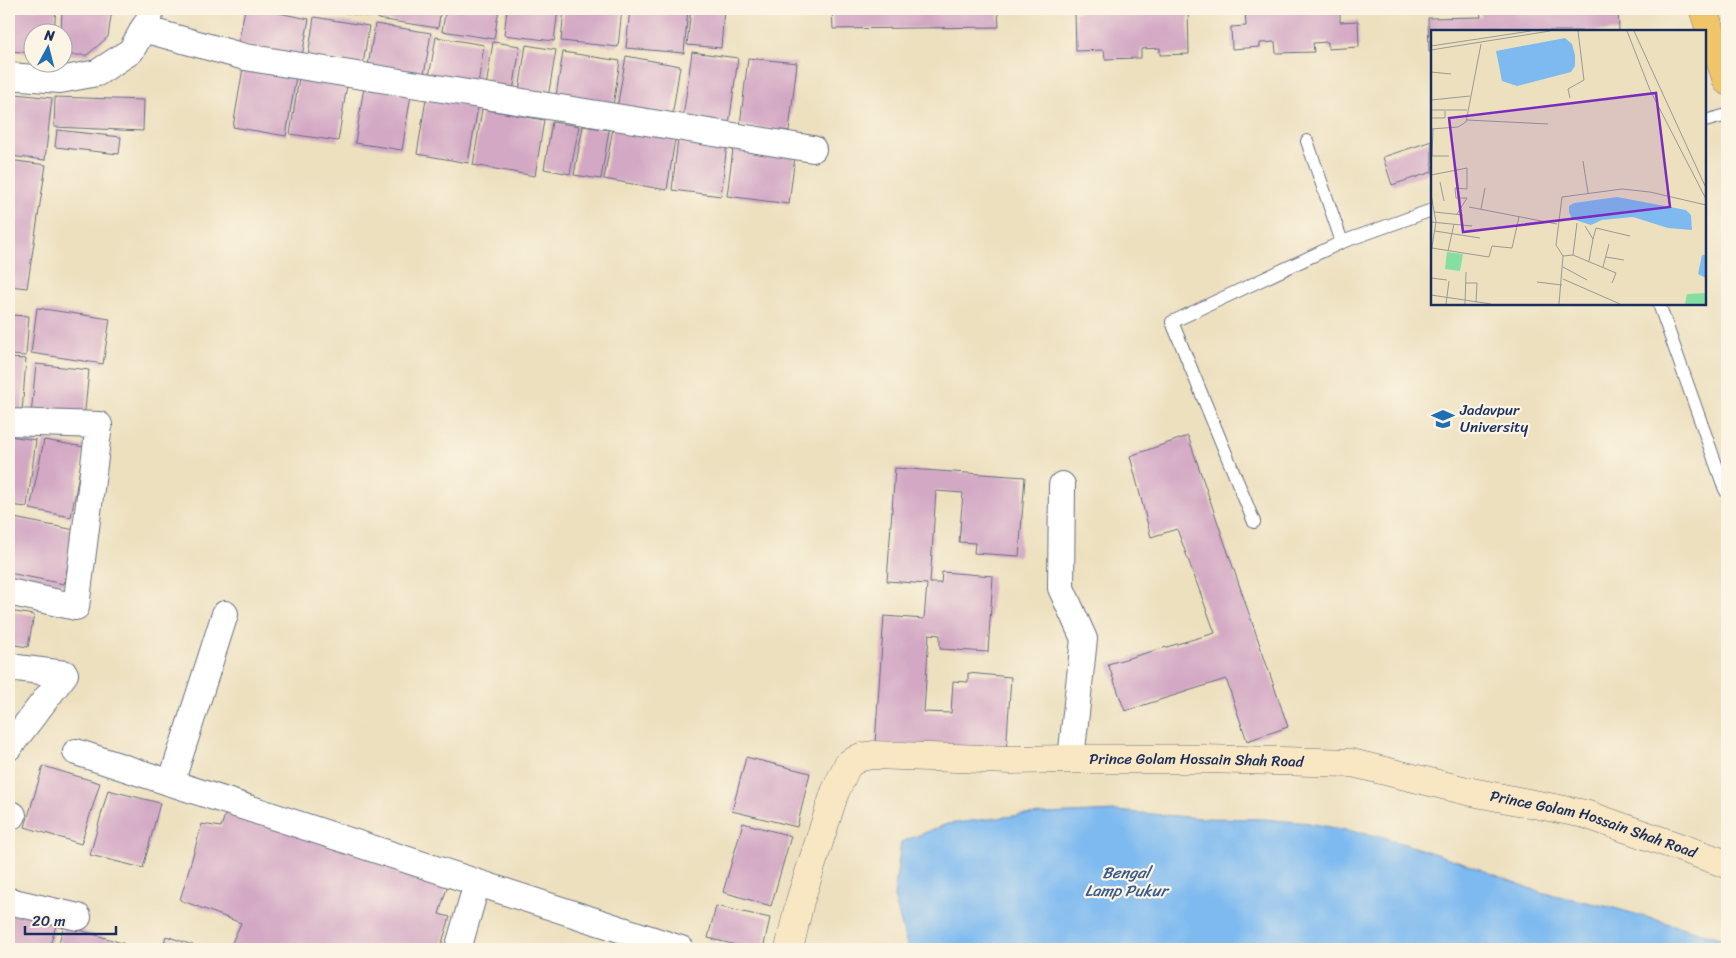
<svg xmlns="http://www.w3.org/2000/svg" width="1736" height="958" viewBox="0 0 1736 958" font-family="Sriracha,sans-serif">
	<rect width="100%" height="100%" fill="#fcf5e5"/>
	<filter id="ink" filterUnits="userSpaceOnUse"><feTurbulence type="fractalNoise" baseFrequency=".02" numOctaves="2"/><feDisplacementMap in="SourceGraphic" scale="10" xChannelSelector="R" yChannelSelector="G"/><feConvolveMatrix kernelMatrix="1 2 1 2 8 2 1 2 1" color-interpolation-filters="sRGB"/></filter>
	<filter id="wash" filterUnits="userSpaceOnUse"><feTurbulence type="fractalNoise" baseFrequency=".0096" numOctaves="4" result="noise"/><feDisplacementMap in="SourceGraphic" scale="20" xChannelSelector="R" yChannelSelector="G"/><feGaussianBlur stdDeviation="1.12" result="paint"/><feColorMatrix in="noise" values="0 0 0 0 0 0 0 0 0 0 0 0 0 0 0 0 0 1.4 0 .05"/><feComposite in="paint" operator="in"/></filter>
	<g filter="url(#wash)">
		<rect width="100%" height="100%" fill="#ede0bf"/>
		<!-- water -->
		<polygon fill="#7ebaf0" stroke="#4c74a7" points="1116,811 1200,818 1264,819 1309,823 1383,837 1461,862 1540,892 1614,908 1727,940 1727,949 908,949 894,897 901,842 947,824 1021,815"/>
		<g id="blocks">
			<!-- building -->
			<g fill="#d3a8c4">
				<polygon points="13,9 56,9 54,32 32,32 32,53 9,51"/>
				<polygon points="62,9 112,9 108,37 87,55 62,55 62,32 61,32"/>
				<polygon points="245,9 257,9 309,19 302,56 238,44"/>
				<polygon points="324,9 373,9 371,17"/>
				<polygon points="379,9 441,9 438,28 378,19"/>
				<polygon points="446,9 499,9 494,39 442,31"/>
				<polygon points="507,9 558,9 554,41 504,35"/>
				<polygon points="564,9 622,9 618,47 561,41"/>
				<polygon points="630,9 688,9 684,53 626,48"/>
				<polygon points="691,9 724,9 721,48 687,45"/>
				<polygon points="832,9 998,9 999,27 833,29"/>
				<polygon points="1188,9 1189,54 1160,55 1160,48 1141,49 1141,58 1105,59 1104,50 1076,51 1075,12"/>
				<polygon points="1245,9 1340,9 1340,22 1358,21 1359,47 1328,49 1328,42 1313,43 1314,52 1276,53 1275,42 1260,43 1260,47 1232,49 1231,27 1246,26"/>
				<polygon points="1480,9 1618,9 1619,31 1432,31 1432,52 1429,52 1428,18 1481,17"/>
				<polygon points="314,17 369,26 363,65 308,56"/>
				<polygon points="375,24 431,33 423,81 367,72"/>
				<polygon points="436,37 484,45 478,85 429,77"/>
				<polygon points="493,42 520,46 512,98 485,93"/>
				<polygon points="526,45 556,50 547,103 518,98"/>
				<polygon points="563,52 620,61 612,112 555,102"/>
				<polygon points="692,52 738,58 729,125 683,118"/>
				<polygon points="626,56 680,66 672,117 617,108"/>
				<polygon points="748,58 797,63 789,131 740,125"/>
				<polygon points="243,68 296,77 286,136 233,127"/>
				<polygon points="299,78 347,85 338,141 290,134"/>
				<polygon points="364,87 411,95 402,150 355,143"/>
				<polygon points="16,94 52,98 45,160 9,156"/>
				<polygon points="55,97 144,100 143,131 54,127"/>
				<polygon points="426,99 478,107 468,163 417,154"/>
				<polygon points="482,109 544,120 535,176 473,165"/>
				<polygon points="552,122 579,126 570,174 544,169"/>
				<polygon points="583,126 609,130 601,179 574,175"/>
				<polygon points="613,128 675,139 667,190 604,179"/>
				<polygon points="57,130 121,137 119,154 55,147"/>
				<polygon points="678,138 727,144 721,196 672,190"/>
				<polygon points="1432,141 1432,172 1392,185 1383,157"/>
				<polygon points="733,149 795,156 789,204 727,196"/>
				<polygon points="9,160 46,165 27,288 9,286"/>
				<polygon points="37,308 110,319 103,364 31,353"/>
				<polygon points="9,315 29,316 26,356 9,355"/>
				<polygon points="9,358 26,359 22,413 9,412"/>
				<polygon points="36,364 89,370 84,420 31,415"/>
				<polygon points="9,436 36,440 27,507 9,505"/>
				<polygon points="1188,436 1288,727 1247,741 1226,679 1125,711 1108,664 1215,633 1177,529 1151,537 1130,456"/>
				<polygon points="44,440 84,447 71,517 30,509"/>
				<polygon points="895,468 1025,477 1019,556 974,553 975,543 959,542 963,493 936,491 930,583 941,583 942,572 993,576 988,652 940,649 940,635 929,634 924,712 951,713 953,681 968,682 968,673 1011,677 1006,753 875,743 884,616 924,619 927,584 887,581"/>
				<polygon points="9,517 75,530 64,584 9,573"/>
				<polygon points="9,611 34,615 28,647 9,644"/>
				<polygon points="746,757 810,773 797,827 732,811"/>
				<polygon points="43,766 100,783 81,844 25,827"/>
				<polygon points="108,790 160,803 143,868 90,855"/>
				<polygon points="227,809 449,881 439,914 450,917 440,949 229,949 241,923 180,900 202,824 221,827"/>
				<polygon points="9,823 15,825 9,844"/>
				<polygon points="743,823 791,836 771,906 723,892"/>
				<polygon points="716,906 770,918 763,949 752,949 708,938"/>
				<polygon points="9,908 57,922 49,949 9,949"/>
				<polygon points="64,925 125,944 123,949 57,949"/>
				<polygon points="166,936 204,949 162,949"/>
			</g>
		</g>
	</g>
	<g filter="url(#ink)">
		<use href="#blocks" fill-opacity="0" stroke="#646d80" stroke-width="1"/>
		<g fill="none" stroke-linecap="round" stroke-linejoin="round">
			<defs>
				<g id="lane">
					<polyline points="1705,121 1727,115"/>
					<polyline points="1307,141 1342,242"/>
					<polyline points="1659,304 1724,487 1727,493"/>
					<polyline points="1254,522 1172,322 1342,242 1432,210"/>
				</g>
				<g id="street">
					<polyline points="143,29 245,57 813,149"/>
					<polyline points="9,76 60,80 97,73 131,51 149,19 151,9"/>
					<polyline points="9,422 99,425 76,607 9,592"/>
					<polyline points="1062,485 1061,588 1084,639 1071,759"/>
					<polyline points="9,667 65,674 9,747"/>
					<polyline points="76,752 681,949"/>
					<polyline points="171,783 225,614"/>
					<polyline points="9,814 13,815"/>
					<polyline points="9,901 78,917"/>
					<polyline points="458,949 477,883"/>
				</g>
				<g id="secondary">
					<path id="s1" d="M 789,949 L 800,901 L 835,792 L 848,764 L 861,757 L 873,755 L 1011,760 L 1071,759 L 1204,759 L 1352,763 L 1467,791 L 1585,814 L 1727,864"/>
				</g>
				<polyline id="primary" points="1703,9 1727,81"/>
			</defs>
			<!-- lane casing -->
			<use href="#lane" stroke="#646d80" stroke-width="14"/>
			<!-- street casing -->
			<use href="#street" stroke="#646d80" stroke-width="28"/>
			<!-- secondary casing -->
			<use href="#secondary" stroke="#646d80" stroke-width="29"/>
			<!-- primary casing -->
			<use href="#primary" stroke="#646d80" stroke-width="29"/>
			<!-- lane -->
			<use href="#lane" stroke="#fff" stroke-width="12"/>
			<!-- street -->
			<use href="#street" stroke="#fff" stroke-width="26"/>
			<!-- secondary -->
			<use href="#secondary" stroke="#f9e7c3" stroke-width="28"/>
			<!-- primary -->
			<use href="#primary" stroke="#f0c469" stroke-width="28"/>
		</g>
	</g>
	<!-- icons -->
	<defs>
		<symbol id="university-bare" viewBox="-9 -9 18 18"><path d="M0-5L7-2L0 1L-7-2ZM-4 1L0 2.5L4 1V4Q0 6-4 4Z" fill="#1f6fb2" stroke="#fcf5e5" stroke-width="2.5" paint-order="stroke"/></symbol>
	</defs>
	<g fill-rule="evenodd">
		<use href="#university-bare" x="1427" y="403" width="32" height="32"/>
	</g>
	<g text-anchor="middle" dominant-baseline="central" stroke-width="4.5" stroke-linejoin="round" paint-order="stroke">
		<!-- poi labels -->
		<g font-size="15" fill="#1b2f5e" stroke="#fcf5e5" text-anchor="start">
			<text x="1460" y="410">Jadavpur<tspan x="1460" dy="17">University</tspan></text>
		</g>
		<!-- street labels -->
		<g font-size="15" fill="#1b2f5e" stroke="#fcf5e5">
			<text stroke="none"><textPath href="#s1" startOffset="545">Prince Golam Hossain Shah Road</textPath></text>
			<text stroke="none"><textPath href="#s1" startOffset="950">Prince Golam Hossain Shah Road</textPath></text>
		</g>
		<!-- water labels -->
		<g font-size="16" font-style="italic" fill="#39598a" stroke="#fcf5e5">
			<text x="1126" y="872">Bengal<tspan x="1126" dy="18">Lamp Pukur</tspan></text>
		</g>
	</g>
	<!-- overview -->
	<g transform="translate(1431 30)">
		<rect width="275" height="275" fill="#ede0bf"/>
		<path d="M 16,222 L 32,224 L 29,241 L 14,239 ZM 275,263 L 275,274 L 254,274 L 256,264 Z" fill="#87dea2"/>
		<path d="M 134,8 L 141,14 L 144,25 L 144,36 L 140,42 L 86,56 L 71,51 L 65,21 ZM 186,167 L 255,180 L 260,185 L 261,200 L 237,198 L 202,187 L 171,190 L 160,195 L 141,189 L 138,182 L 138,176 L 143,173 ZM 271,225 L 275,225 L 275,248 L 267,244 Z" fill="#7ebaf0"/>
		<path fill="none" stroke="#999998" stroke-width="1" d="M 196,1 L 219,60 L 275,169M 203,1 L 275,158M 0,16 L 100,1M 0,20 L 119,1M 0,42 L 20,44M 139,68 L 137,59 L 153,50 L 147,1M 0,70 L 39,66M 0,80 L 36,80M 0,88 L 14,88 L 14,81M 36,90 L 117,94M 0,99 L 27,97 L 35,92 L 50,14M 0,126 L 18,126M 1,126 L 2,99M 152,131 L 157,163M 0,145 L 36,138 L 36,159 L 24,158 L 25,168 L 36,168 L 26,184M 9,152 L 13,171M 0,164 L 5,192 L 0,223M 38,177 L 126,194M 50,179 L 54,158M 3,182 L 32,185M 0,192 L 41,196M 154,196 L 162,209 L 158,231M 4,201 L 49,208M 162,209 L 165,198 L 199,206M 1,218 L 58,227 L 61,216 L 81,218 L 88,187M 17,221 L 23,194M 142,225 L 146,193M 132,226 L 142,225 L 185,243 L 181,253M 175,227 L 193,230M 132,237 L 156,250M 172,237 L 178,214M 0,248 L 16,250M 132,249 L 189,274M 106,252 L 131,255M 35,253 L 46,253 L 45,272M 0,265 L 60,274M 15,274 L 18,251M 34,274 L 35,242M 128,274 L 132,226 L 125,215 L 131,167 L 191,159 L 219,162 L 275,175"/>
		<path fill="#7b2cbf" fill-opacity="0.15" stroke="#7b2cbf" stroke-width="2.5" d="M 225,63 L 239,177 L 32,202 L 18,88 Z"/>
		<rect width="275" height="275" fill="none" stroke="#1b2f5e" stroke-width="2.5"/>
	</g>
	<!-- margin -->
	<rect width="1736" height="958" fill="none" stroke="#fcf5e5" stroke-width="30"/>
	<!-- north arrow -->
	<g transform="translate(48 48) rotate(7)"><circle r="24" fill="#fcf5e5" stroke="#a2a6af"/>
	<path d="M0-4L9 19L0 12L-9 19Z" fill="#1f6fb2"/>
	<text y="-8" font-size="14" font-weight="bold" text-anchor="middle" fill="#1b2f5e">N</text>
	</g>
	<!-- scale -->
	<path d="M25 926v8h91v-8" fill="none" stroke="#1b2f5e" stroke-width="2.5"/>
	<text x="32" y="926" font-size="15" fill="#1b2f5e" stroke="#fcf5e5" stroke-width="4" paint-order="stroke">20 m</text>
</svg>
